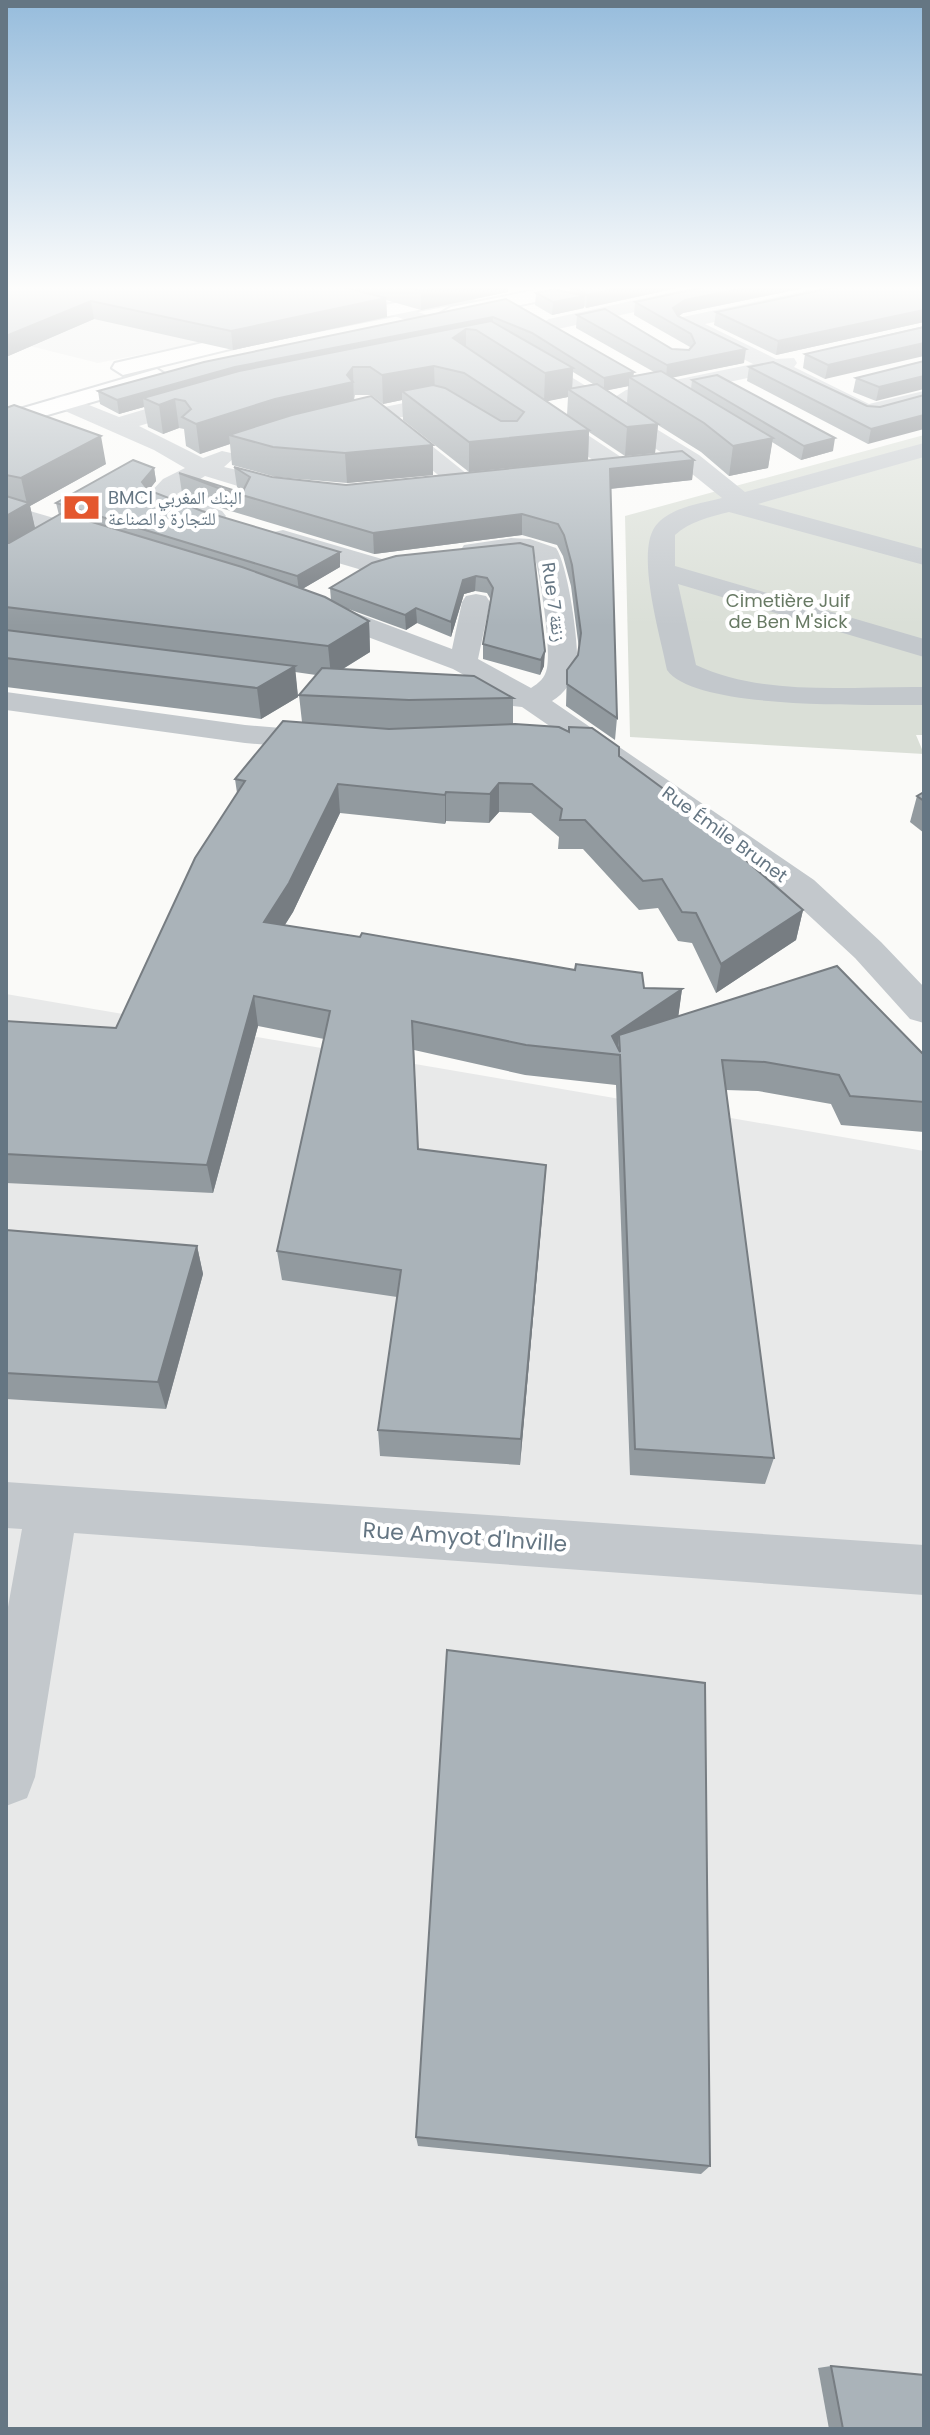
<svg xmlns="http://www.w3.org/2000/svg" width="930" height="2435" viewBox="0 0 930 2435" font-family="Poppins,'Noto Naskh Arabic',sans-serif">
	<rect width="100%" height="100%" fill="#fafaf8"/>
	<!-- built -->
	<g fill="#e8e9e9">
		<polygon points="6,285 369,309 98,363 6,340"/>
		<polygon points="6,994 924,1151 924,2429 6,2429"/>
	</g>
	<!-- green -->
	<polygon fill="#dadfd7" points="924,435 924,735 916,735 924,754 630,737 625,516"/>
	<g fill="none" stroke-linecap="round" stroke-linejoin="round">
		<defs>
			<g id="primary">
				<polygon points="561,285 600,285 590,291 451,319 441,313 451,307"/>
				<polygon points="466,289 476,295 473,299 259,342 123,375 112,368 115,363 259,330"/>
				<polygon points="157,369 168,376 165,381 6,427 6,413"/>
			</g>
		</defs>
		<!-- primary casing -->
		<use href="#primary" stroke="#b5babe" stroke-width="4"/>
		<!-- street -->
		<g fill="#c3c8cc" fill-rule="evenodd">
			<path d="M 290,285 C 339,284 382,299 427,315 L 430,319 L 420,325 L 366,306 L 293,289 Z"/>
			<polygon points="833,285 870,285 860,291 705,324 776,359 794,358 797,363 794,367 869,404 924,391 924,405 876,418 864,417 771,373 626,404 615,397 626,390 753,364 678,326 675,322 678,318"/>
			<polygon points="695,287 705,293 702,297 549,331 539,325 549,319"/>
			<path d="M 522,347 L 699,455 L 745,492 L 924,443 L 924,457 L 758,504 L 924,549 L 924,565 L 729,512 C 710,517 690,521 675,535 L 675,566 L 924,639 L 924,657 L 678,584 L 696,665 C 764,697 851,686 924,687 L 924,705 C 874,704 696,711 667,670 C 661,637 633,547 658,523 C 673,507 702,503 722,498 L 681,465 L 514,358 L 511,353 Z"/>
			<polygon points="203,392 211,394 214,399 211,404 139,426 203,458 222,451 231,453 234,458 224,467 304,485 307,490 304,495 295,497 241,487 205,476 177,494 222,511 226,516 222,521 204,521 151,501 147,496 163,479 185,468 154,450 56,407 53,402 56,397 64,395 119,417"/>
			<polygon points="434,397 454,401 472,414 469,419 461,421 434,411 397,418 472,478 475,483 472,488 454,488 375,423 334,431 326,429 322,424 326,419 334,417"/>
			<polygon points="539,406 547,408 630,463 633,468 630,473 612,473 531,418 528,413 531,408"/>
			<polygon points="6,504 112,535 116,541 112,547 103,549 6,520"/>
			<polygon points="283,530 382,559 385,565 382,571 372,573 274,544 270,538 274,532"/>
			<path d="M 511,538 L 530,539 L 556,548 C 568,565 579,644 577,665 C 575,679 564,694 552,701 L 814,880 L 881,942 L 924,987 L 924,1023 L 910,1019 L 855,958 L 788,896 L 647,793 L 522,707 L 495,704 L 491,698 L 495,692 L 453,669 L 304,613 L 300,607 L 304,601 L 314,599 L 324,601 L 452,649 L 462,602 L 466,596 L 476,594 L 486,596 L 490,602 L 478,659 L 531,688 C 539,683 545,678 547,668 C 551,645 541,582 535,558 C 512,547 487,562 464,557 L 460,551 L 464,545 Z"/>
			<polygon points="6,692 245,725 330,732 341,734 346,741 341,748 330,750 245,743 6,710"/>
			<polygon points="6,1482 924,1545 924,1595 74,1533 35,1777 27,1798 6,1806 6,1618 22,1529 6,1528"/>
		</g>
		<!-- primary -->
		<use href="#primary" fill="#fff" fill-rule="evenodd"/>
	</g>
	<!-- wall -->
	<g fill="#929a9f" fill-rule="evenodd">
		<polygon points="6,285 508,285 508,292 421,310 386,300 387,317 233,350 94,319 6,357"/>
		<polygon points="570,285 691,285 586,308 584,306 584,308 552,315 535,305 536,293 570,293"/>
		<path d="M 714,285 L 819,285 L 683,313 L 679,316 L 744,363 L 672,377 L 691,389 L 692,380 L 833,451 L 801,460 L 772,442 L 768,468 L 729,476 L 701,452 L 658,425 L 655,453 L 625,456 L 589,432 L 588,460 L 469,472 L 403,420 L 402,400 L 383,404 L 371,395 L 355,395 L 354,400 L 433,475 L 347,483 L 276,477 L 232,465 L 230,444 L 200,454 L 186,446 L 184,429 L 179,428 L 163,434 L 148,427 L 144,407 L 119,414 L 100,404 L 98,391 L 506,299 L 633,376 L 654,372 L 576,328 L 577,315 L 672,349 L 689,350 L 690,347 L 634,315 L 635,302 ZM 573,372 L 593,384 L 572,388 ZM 628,386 L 627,403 L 607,390 L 613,389 ZM 568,397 L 567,415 L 546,401 Z"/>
		<polygon points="924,285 924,322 776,355 714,325 716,312"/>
		<polygon points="924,326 825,379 803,368 805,354"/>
		<polygon points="924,361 876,401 853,392 856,378"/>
		<polygon points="749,367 867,406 880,407 868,444 747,381"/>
		<polygon points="6,408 106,464 30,506 35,529 59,515 56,503 154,468 156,481 149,490 202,511 340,552 340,567 302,589 331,600 330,588 520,543 544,666 540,675 483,659 483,644 491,600 487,593 475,591 464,594 451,637 417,623 406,630 343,607 369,621 370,652 343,669 513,698 513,724 619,756 803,910 796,940 716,993 692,943 678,941 658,908 639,910 583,849 558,849 559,837 531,813 499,812 489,823 446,821 445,824 340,813 293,912 285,925 644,988 682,989 678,1016 924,1055 924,1132 841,1125 831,1104 758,1091 726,1090 774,1458 765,1484 630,1475 616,1085 525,1075 414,1050 418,1149 544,1194 520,1465 380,1456 378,1430 397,1297 282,1280 277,1251 324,1039 258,1026 213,1193 6,1183 6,1021 116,1028 237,793 235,779 302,722 299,695 316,675 295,672 298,697 261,719 6,687"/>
		<polygon points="694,460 692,480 610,489 617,718 615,740 566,706 567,670 578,655 579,649 571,586 563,556 557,545 522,535 374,554 224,509 182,493 179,473 242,493 243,491 237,487 234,467 272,477 346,485"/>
		<polygon points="924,792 924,833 910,822 917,796"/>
		<polygon points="6,1230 197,1246 203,1274 166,1409 6,1399"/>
		<polygon points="416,2137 710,2166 701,2174 418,2146"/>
		<polygon points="831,2366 924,2429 829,2429 818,2368"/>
	</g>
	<!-- shaded-wall -->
	<g fill="#777d82">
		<polygon points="453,285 508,285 508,292 421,310 421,291"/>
		<polygon points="633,285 691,285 586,308 587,295"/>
		<polygon points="760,285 819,285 683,313 672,321 673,308 685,300"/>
		<polygon points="585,296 584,308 552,315 553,302"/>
		<polygon points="386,298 387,317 233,350 231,331"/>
		<polygon points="91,301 94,319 6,357 6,336"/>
		<polygon points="924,310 924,322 776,355 778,341"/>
		<polygon points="493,317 492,329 466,329 466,356 453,338 143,398 144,407 119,414 117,400 235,367"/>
		<polygon points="924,343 924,356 825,379 828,365"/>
		<polygon points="746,349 744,363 666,379 667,365"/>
		<polygon points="434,366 435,394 402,391 402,400 383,404 382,375"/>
		<polygon points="353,367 354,410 229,435 230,444 200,454 196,424 347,375"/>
		<polygon points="573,368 572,391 568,389 568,397 544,402 545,373"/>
		<polygon points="634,372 633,379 629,377 629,386 604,391 604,378"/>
		<polygon points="924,376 924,389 876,401 879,387"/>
		<polygon points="175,399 179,428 163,434 159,405"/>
		<polygon points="924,415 924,429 868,444 871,429"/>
		<polygon points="658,424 655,453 625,456 627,427"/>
		<polygon points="589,430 588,460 469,472 469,442"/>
		<polygon points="101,436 106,464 30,506 36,532 6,550 6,516 27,504 21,478"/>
		<polygon points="773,438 768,468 729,476 733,446"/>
		<polygon points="835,438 833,451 801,460 804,446"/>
		<polygon points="433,445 433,475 347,483 345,453"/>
		<polygon points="694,460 692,480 608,489 610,469"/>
		<polygon points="154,468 156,481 144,496 142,482"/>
		<polygon points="522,514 522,535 374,554 373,533"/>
		<polygon points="340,552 340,567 299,591 297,576"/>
		<polygon points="476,576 475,591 464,594 451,637 451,622 463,580"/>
		<polygon points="416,608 417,623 406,630 405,615"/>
		<polygon points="369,621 370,652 331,676 328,646"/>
		<polygon points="545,651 544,666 540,675 541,660"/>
		<polygon points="295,666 298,697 261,719 257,688"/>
		<polygon points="499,783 499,812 489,823 490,794"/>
		<polygon points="338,784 340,813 293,912 268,951 264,922"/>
		<polygon points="446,792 446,821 445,824 445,795"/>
		<polygon points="803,910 796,940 716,993 721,964"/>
		<polygon points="682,989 678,1019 619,1035 617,1055 612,1036"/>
		<polygon points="254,996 258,1026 213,1193 207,1165"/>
		<polygon points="546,1165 544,1194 520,1465 521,1439"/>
		<polygon points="197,1246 203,1274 166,1409 158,1382"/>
	</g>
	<!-- building -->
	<g fill="#aab3b9" stroke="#777d82" stroke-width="2">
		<polygon points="6,285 335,285 386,298 231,331 91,301 6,336"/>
		<polygon points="398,285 453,285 421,291"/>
		<polygon points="570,285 633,285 587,295"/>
		<polygon points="714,285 760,285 685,300 673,308 678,316 746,349 667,365 577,315 605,309 672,349 689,350 695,343 691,334 635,302"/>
		<polygon points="845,285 924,285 924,310 778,341 716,312"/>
		<polygon points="554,289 585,296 553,302 536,293"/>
		<polygon points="506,299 634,372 604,378 532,333 493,317 235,367 117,400 98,391 204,362"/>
		<polygon points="491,321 573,368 545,373 476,330 466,329 453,338 589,430 469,442 402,391 433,385 445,388 501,421 517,421 524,412 464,373 434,366 382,375 370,367 353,367 347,375 353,382 275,399 196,424 182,417 191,409 185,401 175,399 159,405 143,398 239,371"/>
		<polygon points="924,327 924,343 828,365 805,354"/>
		<polygon points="924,361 924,376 879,387 856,378"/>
		<polygon points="773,362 867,406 880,407 924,395 924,415 871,429 749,367"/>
		<polygon points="661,371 773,438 733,446 704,423 629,377"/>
		<polygon points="717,375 835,438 804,446 692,380"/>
		<polygon points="597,384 658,424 627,427 568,389"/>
		<polygon points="371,396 433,445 345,453 273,447 229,435 292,415"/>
		<polygon points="14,405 101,436 21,478 6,475 6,408"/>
		<polygon points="682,451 694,460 610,469 617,718 567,684 567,670 578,655 581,633 572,565 564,535 558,524 522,514 373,533 221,489 179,473 242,493 250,477 234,467 272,477 346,485"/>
		<polygon points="133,460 154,468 142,482 148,490 202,511 340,552 297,576 56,503"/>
		<polygon points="6,496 29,503 6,516"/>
		<polygon points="62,513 242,567 325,597 369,621 328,646 6,607 6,543 9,543"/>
		<polygon points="520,543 533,547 545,651 541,660 483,644 493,588 487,578 476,576 463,580 451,622 416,608 405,615 330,588 372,563 396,556"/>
		<polygon points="6,630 295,666 257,688 6,658"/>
		<polygon points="322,668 474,676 513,698 409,700 299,695"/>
		<polygon points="283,721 389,729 515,724 559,727 569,732 569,727 592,728 619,747 619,756 665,790 803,910 721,964 696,913 682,912 662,879 643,881 585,820 560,820 562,809 532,784 499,783 490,794 446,792 445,795 338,784 289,883 264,922 360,937 362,933 575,970 576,964 642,973 644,988 682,989 612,1036 620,1052 619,1035 837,966 924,1055 924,1102 850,1096 839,1075 765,1062 722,1060 774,1458 635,1449 620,1055 526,1045 412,1021 418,1149 546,1165 521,1439 378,1430 401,1270 277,1251 330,1011 254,996 207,1165 6,1154 6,1021 116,1028 195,858 245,781 235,779"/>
		<polygon points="924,792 924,801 917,796"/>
		<polygon points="6,1230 197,1246 158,1382 6,1373"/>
		<polygon points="447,1650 705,1683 710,2166 416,2137"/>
		<polygon points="831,2366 924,2375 924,2429 843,2429"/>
	</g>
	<!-- sky -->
	<linearGradient id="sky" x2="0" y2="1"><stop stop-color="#96bcdc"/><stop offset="0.46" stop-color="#fdfdfc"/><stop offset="1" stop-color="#fdfdfc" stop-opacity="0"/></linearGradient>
	<rect width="930" height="626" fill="url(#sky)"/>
	<!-- icons -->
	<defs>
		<symbol id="bank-bare" viewBox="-9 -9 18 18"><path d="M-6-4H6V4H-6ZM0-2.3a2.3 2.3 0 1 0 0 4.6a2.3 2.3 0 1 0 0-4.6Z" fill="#e4572e" stroke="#fff" stroke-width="2.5" paint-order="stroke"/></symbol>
	</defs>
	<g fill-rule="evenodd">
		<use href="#bank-bare" x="56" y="482" width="51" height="51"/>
	</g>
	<g text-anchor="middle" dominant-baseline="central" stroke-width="8" stroke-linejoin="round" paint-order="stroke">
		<!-- far-poi labels -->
		<g font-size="18" fill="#657683" stroke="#fff" text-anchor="start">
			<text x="108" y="497">BMCI البنك المغربي<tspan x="108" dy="21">للتجارة والصناعة</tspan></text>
		</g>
		<!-- far-park labels -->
		<g font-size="18" fill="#687a64" stroke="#fff">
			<text x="788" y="600">Cimetière Juif<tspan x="788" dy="21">de Ben M'sick</tspan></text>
		</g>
		<!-- far-street labels -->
		<g font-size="18" fill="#657683" stroke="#fff">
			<text transform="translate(554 602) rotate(82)">Rue 7 زنقة</text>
			<text transform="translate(725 834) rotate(36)">Rue Émile Brunet</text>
		</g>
		<!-- street labels -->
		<g font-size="22" fill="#657683" stroke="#fff">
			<text transform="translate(465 1537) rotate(4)">Rue Amyot d'Inville</text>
		</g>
	</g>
	<!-- border -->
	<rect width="930" height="2435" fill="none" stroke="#657683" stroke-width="16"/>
</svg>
